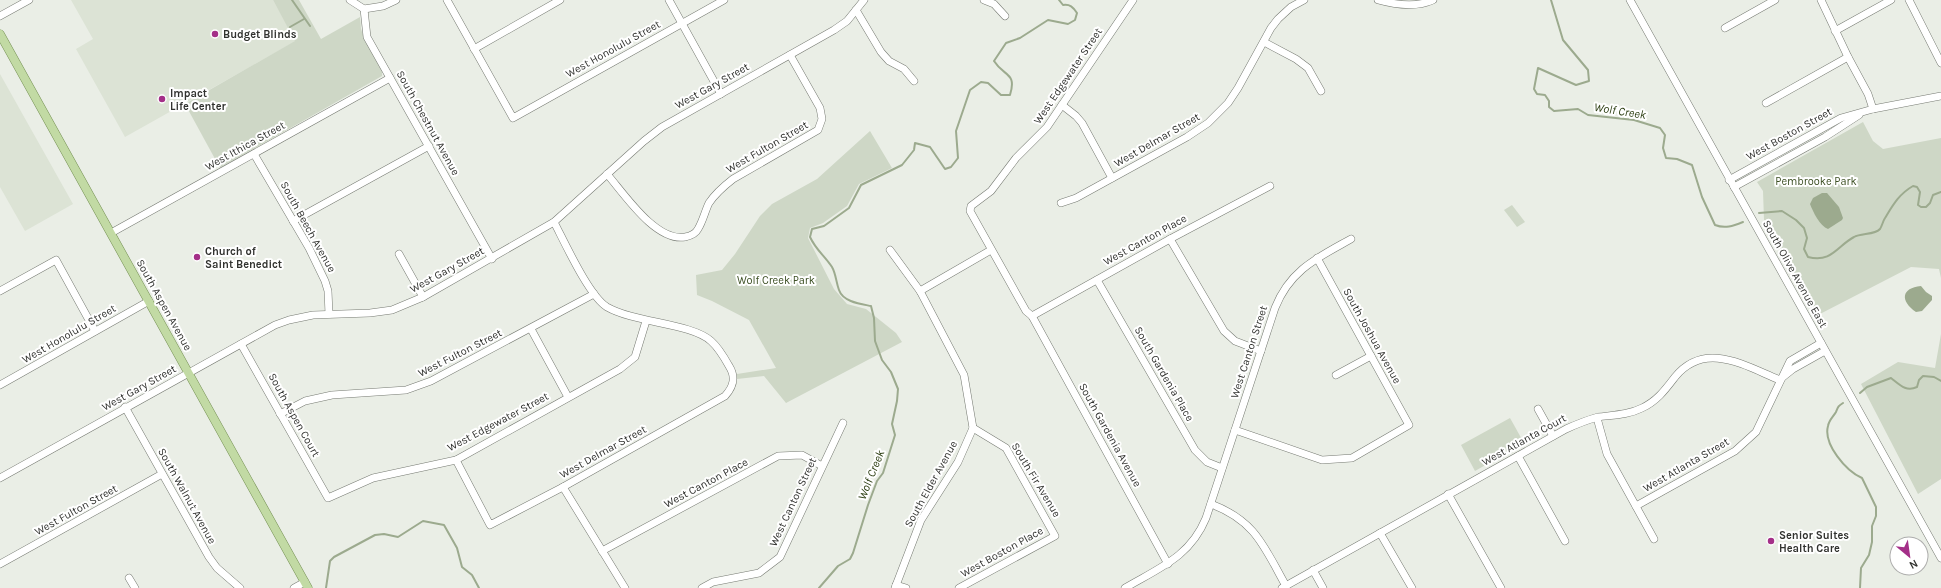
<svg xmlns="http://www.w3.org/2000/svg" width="1941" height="588" viewBox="0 0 1941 588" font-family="Karla,sans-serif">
	<rect width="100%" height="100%" fill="#eaeee6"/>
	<!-- built -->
	<g fill="#dce3d5">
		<polygon points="71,0 273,0 296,41 125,137 76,49 93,39"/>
		<polygon points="0,74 73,204 25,231 0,187"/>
	</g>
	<!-- green -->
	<g fill="#ced7c6">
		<polygon points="273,0 299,0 321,39 360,17 361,29 365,41 382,71 382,76 220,168 185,104 295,41"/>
		<polygon points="1863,122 1873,141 1883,149 1941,138 1941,278 1939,269 1911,267 1818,315 1764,220 1763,191 1757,182"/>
		<polygon points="870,131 892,168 859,184 847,206 823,223 810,228 808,238 834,289 847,304 866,309 896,333 902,342 786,403 764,376 737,379 737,374 776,368 749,320 712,301 697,295 696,275 722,270 735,254 760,216 772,204 817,179"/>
		<polygon points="1512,205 1525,222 1517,227 1504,210"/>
		<polygon points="1941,334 1941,479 1918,494 1861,384 1898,362 1935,368"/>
		<polygon points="1510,418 1524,443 1475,471 1461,445"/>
	</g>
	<!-- water -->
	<g fill="#9caa8e">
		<path d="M 1822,193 L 1827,193 L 1839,207 L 1843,218 L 1842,220 L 1828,229 C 1820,226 1813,212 1810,204 L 1813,198 Z"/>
		<path d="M 1921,286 L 1926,292 L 1932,296 L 1932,300 L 1922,311 L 1916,312 C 1900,301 1901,288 1921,286 Z"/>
	</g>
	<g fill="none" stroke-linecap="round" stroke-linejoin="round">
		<!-- stream -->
		<g stroke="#9caa8e" stroke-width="2">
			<polyline points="292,0 310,26"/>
			<path d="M 1551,0 L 1563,40 L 1588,70 L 1589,81 L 1576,85 L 1538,68 L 1534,89 L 1537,94 L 1545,95 L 1549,101 L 1549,107 L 1554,111 L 1578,109 L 1588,115 L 1634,120 L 1660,128 L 1665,135 L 1663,148 L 1666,158 L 1677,159 L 1692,165 L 1702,197 L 1715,225 C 1725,229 1733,226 1743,222"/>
			<polyline points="290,27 304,19"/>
			<path d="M 1759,213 L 1782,211 L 1796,220 L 1804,228 L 1807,238 L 1804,249 L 1808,257 C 1832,263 1837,246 1854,237 C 1861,233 1875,235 1880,229 C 1882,226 1883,221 1885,218 C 1893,205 1899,194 1913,186 L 1917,187 L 1920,192 L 1918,205 L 1921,207 L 1926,207 L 1930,203 L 1933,195 L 1941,192"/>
			<path d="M 1860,393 L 1867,387 L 1891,378 C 1900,385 1906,392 1917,387 L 1919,380 L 1923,376 L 1934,377 L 1941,381"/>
			<path d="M 1843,403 C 1838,406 1838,407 1836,412 C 1833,417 1829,420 1828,426 C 1823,444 1846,471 1862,478 L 1876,507 L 1876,516 L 1872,526 L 1872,542 L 1869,555 L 1861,568 L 1860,588"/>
			<polyline points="326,588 330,561 334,557 375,535 384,534 398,537 423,521 444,525 457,548 462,567 472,575 479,588"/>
			<path d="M 819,588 L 838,566 L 850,559 L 853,553 L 868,505 L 877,481 L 883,473 L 895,435 L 892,424 L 897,401 L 898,389 L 891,372 L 882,360 L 875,341 L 874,318 L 871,306 C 861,304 843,302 839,290 C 836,282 836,274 832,267 C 824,255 816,250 810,237 L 812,229 L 824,226 L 849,208 L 861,185 L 902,165 L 914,150 L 915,143 L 930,147 L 945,169 L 951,167 L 958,158 L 956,131 L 970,90 L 981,82 L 988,83 L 1001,95 L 1010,95 C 1017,72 1004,77 994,61 L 1006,43 L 1020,38 L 1048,20 L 1068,24 L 1075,20 L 1077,13 C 1073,7 1070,4 1063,5 L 1059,0"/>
		</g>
		<defs>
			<g id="minor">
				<polyline points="350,0 364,9 367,37 492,259"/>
				<polyline points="447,0 513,118 724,0"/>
				<polyline points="669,0 721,94"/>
				<polyline points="984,0 994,4 1005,16"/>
				<polyline points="1133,0 1047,127 1016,158 991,191 971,206 970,211 1026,311 1032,316 1168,564"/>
				<path d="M 1378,0 C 1396,5 1416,8 1433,0"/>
				<polyline points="1630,0 1941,558"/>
				<polyline points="1821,0 1848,57 1868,94 1873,109"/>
				<polyline points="1909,0 1941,63"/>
				<polyline points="364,9 383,6 396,0"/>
				<polyline points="856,10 881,52 889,61 904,69 914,81"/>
				<polyline points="0,16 29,0"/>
				<polyline points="1725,28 1775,0"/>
				<polyline points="1835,31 1891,0"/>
				<polyline points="1264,42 1296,59 1308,68 1321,91"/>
				<polyline points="474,49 560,0"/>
				<polyline points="1766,103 1848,57"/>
				<polyline points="1062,105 1076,116 1082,123 1112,178"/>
				<polyline points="254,154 309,248 325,281 328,291 329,314"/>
				<path d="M 607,174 C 625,195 656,242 685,237 C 690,236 696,233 698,229 C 703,221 705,211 709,203 C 715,194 724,186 733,179 L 818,130 L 822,119 L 820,108 L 790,55"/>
				<polyline points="1729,180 1841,118 1873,109 1941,96"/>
				<polyline points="1734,187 1825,137 1859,115"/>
				<polyline points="1061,203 1076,198 1187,137 1208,123 1228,103 1238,88 1271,28 1278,19 1291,7 1304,0"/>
				<polyline points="293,221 429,146"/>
				<polyline points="111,233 390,78"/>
				<polyline points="1170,239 1224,331 1235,341 1261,351"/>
				<polyline points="890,250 920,291 964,375 973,428 958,462 921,520 895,588"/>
				<polyline points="399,254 423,297"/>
				<polyline points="1097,280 1195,450 1207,462 1222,468"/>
				<polyline points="0,291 56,260 95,331"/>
				<polyline points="920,291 991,250"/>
				<polyline points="1032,316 1170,239 1270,186"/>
				<polyline points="531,329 568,397"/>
				<polyline points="241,344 328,498 373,478 456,460 620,369 635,357 646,321"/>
				<polyline points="1336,375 1371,356"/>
				<polyline points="1783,377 1793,369 1825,351"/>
				<polyline points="0,385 149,301"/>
				<polyline points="125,407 209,557 217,568 240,588"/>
				<polyline points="1538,409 1553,436"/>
				<polyline points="280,414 305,401 332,395 406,390 431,381 594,294"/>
				<polyline points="1597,418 1607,454 1654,539"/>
				<polyline points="1235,430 1322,460 1352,458 1409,425 1317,258"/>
				<polyline points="1518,456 1565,541"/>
				<path d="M 456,460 L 490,525 L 563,487 L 725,396 C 734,386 736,377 729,366 C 724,357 719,348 711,341 C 691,323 635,323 607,307 C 589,296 565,243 554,222"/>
				<polyline points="0,478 275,325 289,320 313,315 370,313 392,310 423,297 554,222 644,141 662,127 834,30 847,21 864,0"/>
				<polyline points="563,487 625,588"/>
				<polyline points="1448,494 1501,588"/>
				<path d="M 1211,504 C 1256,521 1264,547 1286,586"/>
				<polyline points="1636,506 1735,451 1756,432 1790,361 1821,343"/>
				<polyline points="1380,533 1412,588"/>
				<polyline points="602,551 778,456 802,455 822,466"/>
				<polyline points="0,564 162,474"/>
				<polyline points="1313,570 1323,588"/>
				<polyline points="129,578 135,588"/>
				<polyline points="896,585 906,588"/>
				<polyline points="294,588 305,582"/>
				<polyline points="702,588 713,582 759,573 780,557 843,423"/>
				<polyline points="959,588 1055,536 1006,448 973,428"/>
				<path d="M 1125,588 C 1159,568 1190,557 1206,518 L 1275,308 C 1290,270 1317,258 1351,239"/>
				<path d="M 1282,588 L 1566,429 C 1577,424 1587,420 1598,417 C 1613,415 1628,415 1642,408 C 1657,401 1665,390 1675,377 C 1705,340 1745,366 1780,380"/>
			</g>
			<polyline id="major" points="0,34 308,588"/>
		</defs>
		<!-- minor casing -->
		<use href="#minor" stroke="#767a72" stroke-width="8"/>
		<!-- major casing -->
		<use href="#major" stroke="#759054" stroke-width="9"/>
		<!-- minor -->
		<use href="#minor" stroke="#fff" stroke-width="7"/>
		<!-- major -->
		<use href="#major" stroke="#c2daa4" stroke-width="8"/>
	</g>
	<!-- markers -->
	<g fill="#a42f88" stroke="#fff" stroke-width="1.5">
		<circle cx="215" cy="34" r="4"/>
		<circle cx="162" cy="99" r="4"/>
		<circle cx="197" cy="257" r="4"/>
		<circle cx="1771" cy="541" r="4"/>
	</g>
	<g text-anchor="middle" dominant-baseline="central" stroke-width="4" stroke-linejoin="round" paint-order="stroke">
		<!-- poi labels -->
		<g font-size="11" font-weight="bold" fill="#31322f" stroke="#fff" text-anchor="start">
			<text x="223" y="34">Budget Blinds</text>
			<text x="170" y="93">Impact<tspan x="170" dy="13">Life Center</tspan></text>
			<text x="205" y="251">Church of<tspan x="205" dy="13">Saint Benedict</tspan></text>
			<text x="1779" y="535">Senior Suites<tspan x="1779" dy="13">Health Care</tspan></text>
		</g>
		<!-- street labels -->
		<g font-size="11" fill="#31322f" stroke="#fff">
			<text transform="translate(613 49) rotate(-29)">West Honolulu Street</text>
			<text transform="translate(1068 76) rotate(-56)">West Edgewater Street</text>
			<text transform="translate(712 86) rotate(-29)">West Gary Street</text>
			<text transform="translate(428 123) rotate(61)">South Chestnut Avenue</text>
			<text transform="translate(1789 134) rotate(-29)">West Boston Street</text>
			<text transform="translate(1157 140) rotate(-30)">West Delmar Street</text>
			<text transform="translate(245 146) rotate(-29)">West Ithica Street</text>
			<text transform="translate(767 147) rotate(-30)">West Fulton Street</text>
			<text transform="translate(308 227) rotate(61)">South Beech Avenue</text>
			<text transform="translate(1145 240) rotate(-29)">West Canton Place</text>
			<text transform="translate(447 270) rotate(-29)">West Gary Street</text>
			<text transform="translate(1795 274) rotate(61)">South Olive Avenue East</text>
			<text transform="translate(164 305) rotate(61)">South Aspen Avenue</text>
			<text transform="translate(69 334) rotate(-30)">West Honolulu Street</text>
			<text transform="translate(1372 336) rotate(61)">South Joshua Avenue</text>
			<text transform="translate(1249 352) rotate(-72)">West Canton Street</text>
			<text transform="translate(460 353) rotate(-27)">West Fulton Street</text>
			<text transform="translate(1164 374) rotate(60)">South Gardenia Place</text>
			<text transform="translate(139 388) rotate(-29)">West Gary Street</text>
			<text transform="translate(294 415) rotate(61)">South Aspen Court</text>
			<text transform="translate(498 422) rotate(-28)">West Edgewater Street</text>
			<text transform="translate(1110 435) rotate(61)">South Gardenia Avenue</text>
			<text transform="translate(1524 440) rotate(-29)">West Atlanta Court</text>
			<text transform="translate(603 452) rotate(-29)">West Delmar Street</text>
			<text transform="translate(1686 465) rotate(-30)">West Atlanta Street</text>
			<text transform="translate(1036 480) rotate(59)">South Fir Avenue</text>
			<text transform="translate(706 483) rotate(-28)">West Canton Place</text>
			<text transform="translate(931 484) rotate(-61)">South Elder Avenue</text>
			<text transform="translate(187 496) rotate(61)">South Walnut Avenue</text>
			<text transform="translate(793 502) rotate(-65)">West Canton Street</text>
			<text transform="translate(76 510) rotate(-29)">West Fulton Street</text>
			<text transform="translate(1002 552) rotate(-29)">West Boston Place</text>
		</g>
		<!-- park labels -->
		<g font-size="11" fill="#3b4e22" stroke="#fff">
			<text x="1816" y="181">Pembrooke Park</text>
			<text x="776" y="280">Wolf Creek Park</text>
		</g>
		<!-- water labels -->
		<g font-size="12" font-style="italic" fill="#2d3f13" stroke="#fff">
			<text transform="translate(1620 111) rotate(9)">Wolf Creek</text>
			<text transform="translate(871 475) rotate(-68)">Wolf Creek</text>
		</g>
	</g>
	<!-- north arrow -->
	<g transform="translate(1909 556) rotate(151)"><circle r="19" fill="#ffffff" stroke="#adadac"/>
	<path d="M0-3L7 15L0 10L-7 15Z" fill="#a42f88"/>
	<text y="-6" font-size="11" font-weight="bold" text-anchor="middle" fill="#31322f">N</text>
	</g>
</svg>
